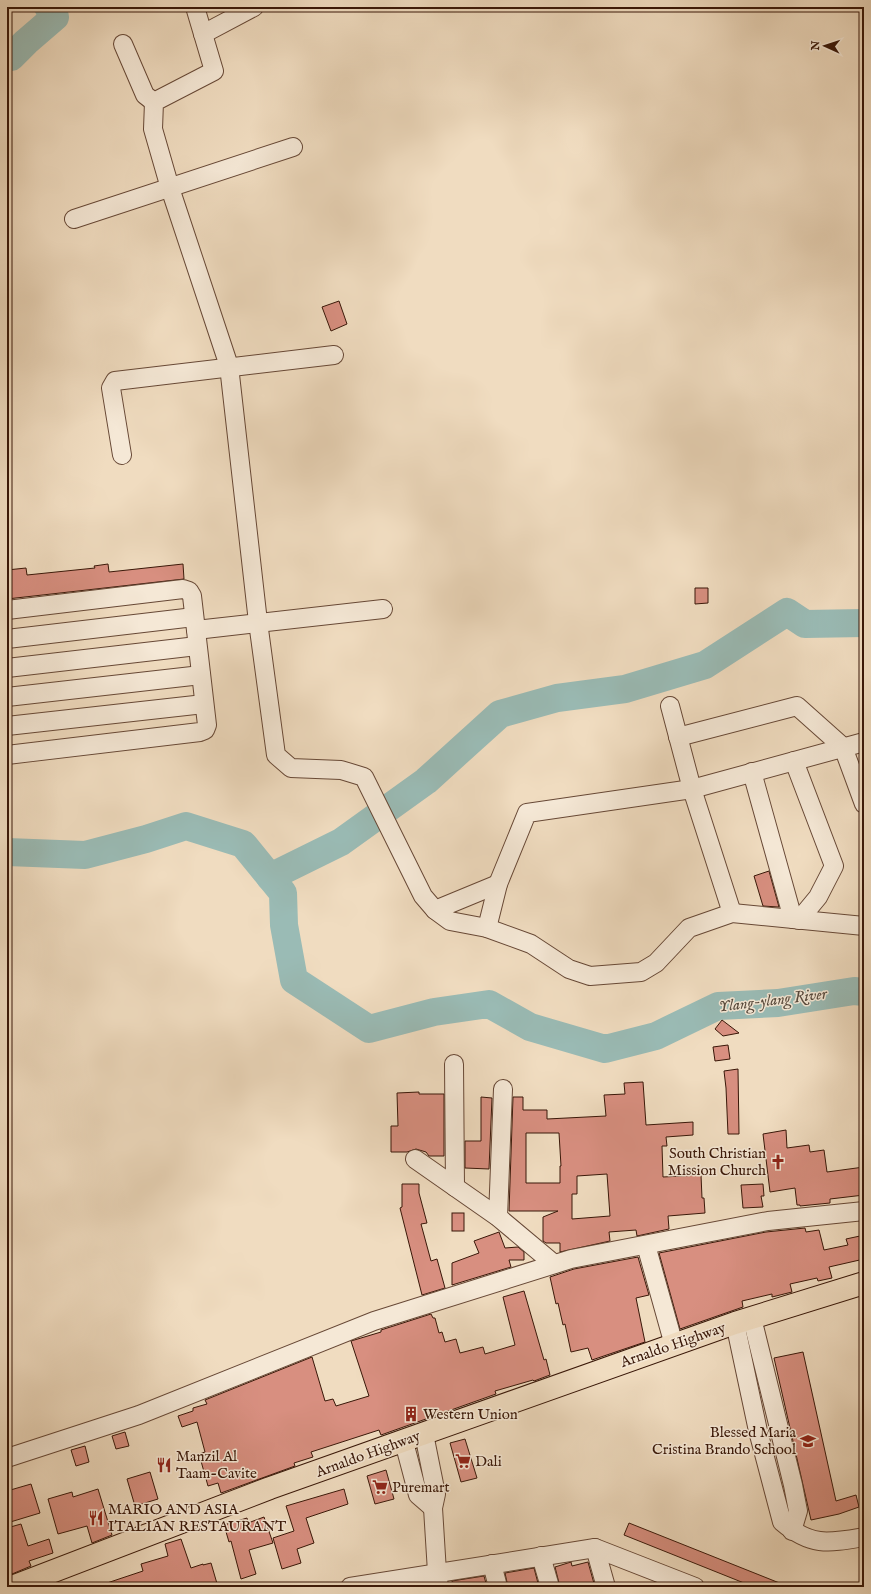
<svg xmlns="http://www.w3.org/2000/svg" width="871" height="1594" viewBox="0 0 871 1594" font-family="'IM FELL English',serif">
	<rect width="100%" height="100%" fill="#f0dcc0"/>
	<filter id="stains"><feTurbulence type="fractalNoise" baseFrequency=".005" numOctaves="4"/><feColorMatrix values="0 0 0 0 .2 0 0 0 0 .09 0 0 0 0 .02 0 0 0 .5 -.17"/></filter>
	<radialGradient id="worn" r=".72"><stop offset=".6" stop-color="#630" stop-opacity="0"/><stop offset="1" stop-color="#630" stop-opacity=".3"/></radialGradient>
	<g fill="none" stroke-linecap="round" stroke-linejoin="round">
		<!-- river -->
		<g stroke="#9abbb5" stroke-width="28">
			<polyline points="7,55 11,57 26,42 55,17 48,7"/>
			<polyline points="7,852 85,855 146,839 186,826 243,844 283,893 284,925 294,980 369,1029 434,1012 489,1004 530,1027 605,1049 656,1036 718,1006 778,1003 854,991 864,992"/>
			<polyline points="270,877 341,842 426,781 500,714 557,698 625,689 705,665 787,612 805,624 864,623"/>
		</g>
	</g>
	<!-- building -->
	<g fill="#d88f80" stroke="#391708" fill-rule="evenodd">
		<polygon points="339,301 347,324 331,331 322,307"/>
		<polygon points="108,564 109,572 183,564 184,579 7,599 7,570 26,568 27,575 95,568 94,566"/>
		<polygon points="695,588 708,588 708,603 695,604"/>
		<polygon points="769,871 779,907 778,907 763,906 754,876"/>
		<polygon points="722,1020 739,1033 723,1036 715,1029"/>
		<polygon points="728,1045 730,1059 715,1061 713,1047"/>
		<polygon points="738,1069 739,1134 728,1134 726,1088 724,1071"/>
		<path d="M 643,1082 L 646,1125 L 693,1122 L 693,1135 L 666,1137 L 667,1146 L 662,1146 L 663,1177 L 701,1175 L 702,1198 L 704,1198 L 705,1213 L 668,1216 L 669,1229 L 637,1236 L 636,1230 L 609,1232 L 610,1241 L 560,1252 L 560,1243 L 546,1243 L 543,1241 L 543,1217 L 558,1211 L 509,1211 L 513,1097 L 523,1097 L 523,1110 L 547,1110 L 547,1119 L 606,1116 L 604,1095 L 625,1094 L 624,1083 ZM 526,1133 L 559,1133 L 561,1166 L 560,1166 L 560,1183 L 526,1183 ZM 607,1174 L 610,1216 L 572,1219 L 572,1194 L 577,1194 L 577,1176 Z"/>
		<polygon points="419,1092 419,1094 444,1094 444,1156 429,1156 426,1152 416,1149 407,1152 391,1152 391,1126 398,1126 397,1093"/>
		<polygon points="481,1097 492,1098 489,1169 465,1168 465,1141 481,1141"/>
		<polygon points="786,1130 787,1148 809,1145 810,1152 824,1150 827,1172 864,1167 864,1195 830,1199 830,1203 800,1206 800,1205 797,1205 795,1188 770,1192 763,1134"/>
		<polygon points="402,1184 419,1184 419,1193 427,1223 421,1224 431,1261 437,1259 445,1288 422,1295 400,1208 402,1207"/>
		<polygon points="763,1184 764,1196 761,1196 763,1207 743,1208 741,1185"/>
		<rect x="452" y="1213" width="12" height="18"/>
		<polygon points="805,1228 806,1232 819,1230 824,1250 848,1245 846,1239 860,1236 864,1259 829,1267 832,1278 818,1281 817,1278 790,1284 792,1292 772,1297 772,1294 742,1301 743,1307 680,1329 659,1253 766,1232"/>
		<polygon points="499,1232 505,1248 518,1247 524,1252 524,1260 509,1260 511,1267 452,1285 452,1263 479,1253 474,1241"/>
		<polygon points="638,1257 649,1295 636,1298 645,1342 592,1360 588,1348 571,1352 565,1324 563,1325 558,1303 556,1304 550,1277 574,1269"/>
		<polygon points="524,1291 544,1360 546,1359 550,1375 534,1381 533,1380 495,1391 496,1394 381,1435 379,1430 311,1452 313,1457 294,1463 295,1466 221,1493 218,1483 208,1486 199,1454 205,1452 197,1422 182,1427 178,1416 193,1411 193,1408 207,1404 205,1400 312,1357 325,1401 333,1399 336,1406 369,1396 351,1341 381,1332 381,1330 431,1314 433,1318 435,1318 439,1333 442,1332 445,1342 456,1339 460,1353 483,1347 485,1354 515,1345 503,1297"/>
		<polygon points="803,1352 836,1501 856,1495 859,1507 839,1514 811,1520 774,1358"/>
		<polygon points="125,1432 129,1446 116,1449 112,1436"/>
		<polygon points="465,1439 477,1478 461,1482 450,1443"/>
		<polygon points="85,1446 89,1462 76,1466 71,1450"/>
		<polygon points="386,1470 394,1499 375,1504 367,1476"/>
		<polygon points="150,1472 158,1499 135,1506 127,1479"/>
		<polygon points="31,1484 40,1513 7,1523 7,1491"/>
		<polygon points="98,1489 112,1535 92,1543 87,1526 58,1534 48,1499 72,1492 73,1497"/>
		<polygon points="344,1489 348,1504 306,1518 314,1543 297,1549 301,1563 282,1569 273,1538 294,1531 286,1506"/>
		<polygon points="264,1517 273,1543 249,1550 256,1574 241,1579 231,1541 229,1542 224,1525 247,1518 248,1523"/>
		<polygon points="629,1523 787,1586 787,1587 754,1587 624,1535"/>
		<polygon points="21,1524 28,1546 49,1539 53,1553 29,1561 31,1566 12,1574 7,1556 7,1528"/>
		<polygon points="181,1539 191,1568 203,1564 203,1565 211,1563 218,1587 101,1587 101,1585 143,1571 141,1564 168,1556 165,1544"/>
		<polygon points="571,1562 572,1566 588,1562 595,1587 560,1587 555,1567"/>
		<polygon points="534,1568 539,1587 508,1587 505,1573"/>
		<polygon points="484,1576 487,1587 453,1587 452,1581"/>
	</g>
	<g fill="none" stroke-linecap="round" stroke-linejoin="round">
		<defs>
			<g id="minor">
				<polyline points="195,7 214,71 154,102 153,129 170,188 229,366 258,622 276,755 291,768 341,770 364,777 423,896 435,910 450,921 487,928 531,944 569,969 590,976 641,972 656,963 689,928 732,913 864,926"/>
				<polyline points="203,34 254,7"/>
				<polyline points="123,44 145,95 154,102"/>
				<polyline points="74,219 293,147"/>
				<polyline points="122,455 111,388 115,381 334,355"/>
				<polyline points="7,610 183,589 189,591 192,596 207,725 205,730 200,732 7,755"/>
				<polyline points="196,630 383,609"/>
				<polyline points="7,639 194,617"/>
				<polyline points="7,668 197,646"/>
				<polyline points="7,697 201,675"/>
				<polyline points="670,706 692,789 732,913"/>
				<polyline points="7,726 204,704"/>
				<polyline points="678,737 797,706 843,747 864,804"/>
				<polyline points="794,761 834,866 818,897 799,920"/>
				<polyline points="752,772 793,919"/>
				<polyline points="435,910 498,884"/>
				<polyline points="487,928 498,884 527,813 692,789 864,742"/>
				<polyline points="454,1064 455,1187"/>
				<polyline points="415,1159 498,1217 554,1264"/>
				<polyline points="498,1217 503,1089"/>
				<polyline points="646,1245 674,1345"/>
				<polyline points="752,1318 793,1485 798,1511 792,1531"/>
				<path d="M 735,1323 L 758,1431 L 782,1522 C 811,1547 829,1543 864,1537"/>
				<polyline points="424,1434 436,1494 433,1508 437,1572 439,1587"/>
				<polyline points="404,1442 418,1495 433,1508"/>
				<polyline points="7,1458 139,1415 374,1321 571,1259 768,1221 864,1211"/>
				<polyline points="595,1548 606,1587"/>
				<polyline points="541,1556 550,1587"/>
				<polyline points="492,1564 498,1587"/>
				<polyline points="350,1587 595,1548 695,1587"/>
			</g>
			<polyline id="major" points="12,1587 270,1488 735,1323 864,1283"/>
		</defs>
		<!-- minor casing -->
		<use href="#minor" stroke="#674836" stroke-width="20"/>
		<!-- major casing -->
		<use href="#major" stroke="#391708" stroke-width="24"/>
		<!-- minor -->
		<use href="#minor" stroke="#f5e8d6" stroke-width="18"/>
		<!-- major -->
		<use href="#major" stroke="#f0dcc0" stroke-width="22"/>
	</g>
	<!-- icons -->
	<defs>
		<symbol id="church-bare" viewBox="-9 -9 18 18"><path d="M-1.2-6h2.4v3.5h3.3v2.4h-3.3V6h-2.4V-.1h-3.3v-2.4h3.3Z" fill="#8f2418" stroke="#f5e8d6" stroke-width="2.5" paint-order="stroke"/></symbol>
		<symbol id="building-bare" viewBox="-9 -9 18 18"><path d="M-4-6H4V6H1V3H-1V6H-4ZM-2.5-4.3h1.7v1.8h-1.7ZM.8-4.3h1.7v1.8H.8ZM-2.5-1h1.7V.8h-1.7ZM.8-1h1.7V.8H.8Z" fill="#8f2418" stroke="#f5e8d6" stroke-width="2.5" paint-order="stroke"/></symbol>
		<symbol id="school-bare" viewBox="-9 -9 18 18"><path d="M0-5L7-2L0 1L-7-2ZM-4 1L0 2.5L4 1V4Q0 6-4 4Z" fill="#8f2418" stroke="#f5e8d6" stroke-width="2.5" paint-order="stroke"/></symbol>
		<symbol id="supermarket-bare" viewBox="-9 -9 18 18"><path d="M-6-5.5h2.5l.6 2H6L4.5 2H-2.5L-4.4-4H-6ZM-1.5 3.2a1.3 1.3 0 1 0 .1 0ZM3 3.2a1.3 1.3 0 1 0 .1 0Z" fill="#8f2418" stroke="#f5e8d6" stroke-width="2.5" paint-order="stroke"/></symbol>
		<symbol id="restaurant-bare" viewBox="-9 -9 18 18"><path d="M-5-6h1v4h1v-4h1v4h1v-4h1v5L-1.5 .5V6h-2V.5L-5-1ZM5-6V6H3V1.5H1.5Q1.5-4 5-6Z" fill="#8f2418" stroke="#f5e8d6" stroke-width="2.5" paint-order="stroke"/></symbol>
	</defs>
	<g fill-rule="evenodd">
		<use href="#church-bare" x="767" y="1151" width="22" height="22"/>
		<use href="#building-bare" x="400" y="1403" width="22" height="22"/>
		<use href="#school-bare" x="797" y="1430" width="22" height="22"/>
		<use href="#supermarket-bare" x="452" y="1450" width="22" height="22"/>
		<use href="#restaurant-bare" x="153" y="1454" width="22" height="22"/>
		<use href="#supermarket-bare" x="369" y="1476" width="22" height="22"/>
		<use href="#restaurant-bare" x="85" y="1507" width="22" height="22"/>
	</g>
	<g text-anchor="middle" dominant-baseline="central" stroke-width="3" stroke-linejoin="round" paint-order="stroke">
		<!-- poi labels -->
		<g font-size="15" fill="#391708" stroke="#f5e8d6" text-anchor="start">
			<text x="766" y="1153" text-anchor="end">South Christian<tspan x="766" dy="17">Mission Church</tspan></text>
			<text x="423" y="1414">Western Union</text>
			<text x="796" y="1432" text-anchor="end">Blessed Maria<tspan x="796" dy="17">Cristina Brando School</tspan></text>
			<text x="176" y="1456">Manzil Al<tspan x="176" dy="17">Taam-Cavite</tspan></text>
			<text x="475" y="1461">Dali</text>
			<text x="392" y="1487">Puremart</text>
			<text x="108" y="1509">MARIO AND ASIA<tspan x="108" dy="17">ITALIAN RESTAURANT</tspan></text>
		</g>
		<!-- street labels -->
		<g font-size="15" fill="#391708" stroke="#f5e8d6">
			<text transform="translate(673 1345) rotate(-19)">Arnaldo Highway</text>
			<text transform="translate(368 1454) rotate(-20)">Arnaldo Highway</text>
		</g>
		<!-- water labels -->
		<g font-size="16" font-style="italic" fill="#56483c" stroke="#f5e8d6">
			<text transform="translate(773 1001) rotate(-7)">Ylang-ylang River</text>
		</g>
	</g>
	<!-- margin -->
	<rect width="871" height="1594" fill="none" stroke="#f0dcc0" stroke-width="24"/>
	<rect x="8" y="8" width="855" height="1578" fill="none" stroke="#391708" stroke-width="2"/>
	<rect x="12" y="12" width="847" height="1570" fill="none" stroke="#391708"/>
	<!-- north arrow -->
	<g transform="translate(825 46) rotate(273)" stroke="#f5e8d6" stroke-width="3" paint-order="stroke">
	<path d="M0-3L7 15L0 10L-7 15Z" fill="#391708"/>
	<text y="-6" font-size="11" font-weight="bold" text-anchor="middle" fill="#391708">N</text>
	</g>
	<rect width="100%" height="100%" filter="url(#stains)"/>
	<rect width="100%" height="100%" fill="url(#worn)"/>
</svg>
